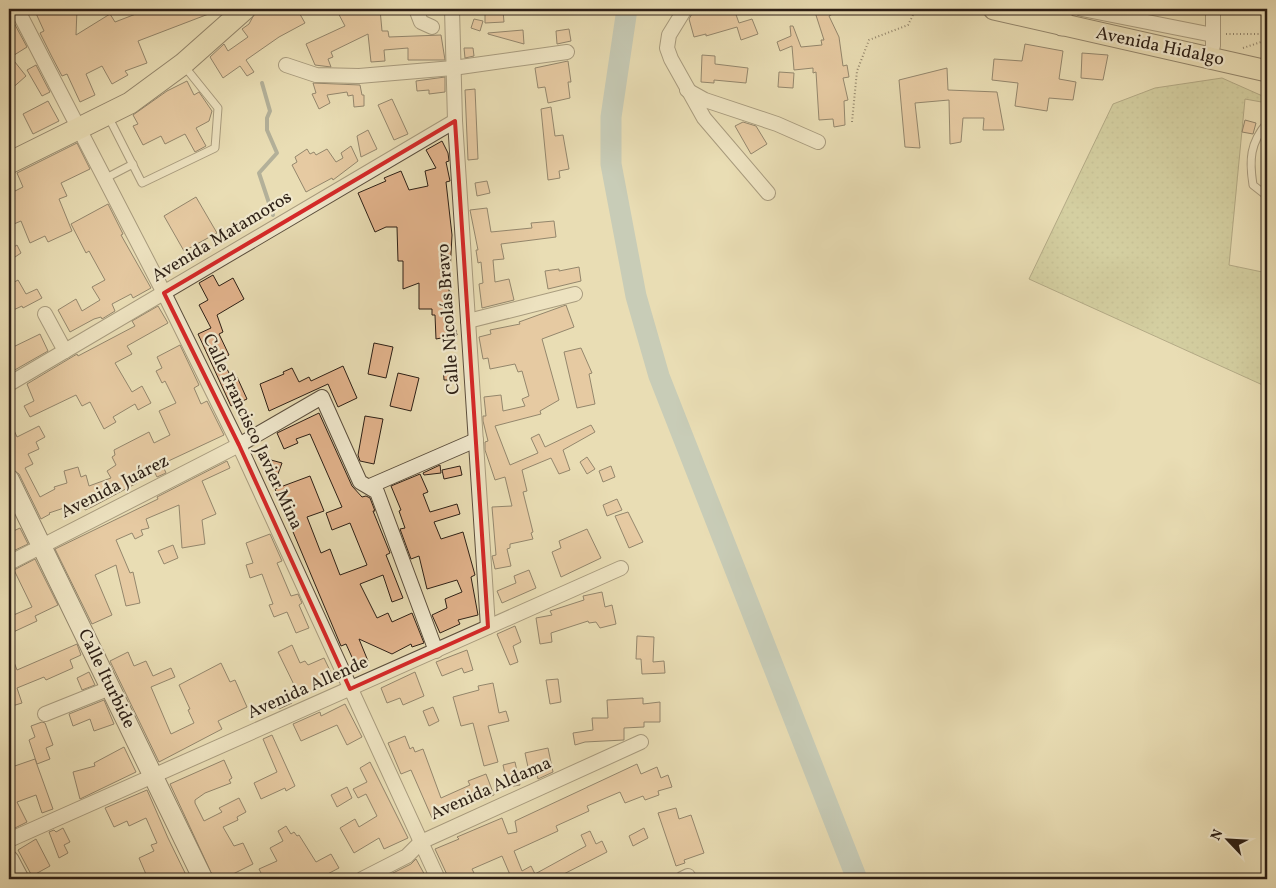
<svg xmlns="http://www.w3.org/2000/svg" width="1276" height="888" viewBox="0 0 1276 888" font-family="Vollkorn,serif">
	<defs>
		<pattern id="grass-dots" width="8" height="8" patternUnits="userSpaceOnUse" patternTransform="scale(1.25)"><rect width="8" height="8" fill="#bbbf89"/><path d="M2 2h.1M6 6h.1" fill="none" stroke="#a1a475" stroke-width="1.8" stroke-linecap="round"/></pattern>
	</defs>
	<rect width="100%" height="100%" fill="#e9ddb4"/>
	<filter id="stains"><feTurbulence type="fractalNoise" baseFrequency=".004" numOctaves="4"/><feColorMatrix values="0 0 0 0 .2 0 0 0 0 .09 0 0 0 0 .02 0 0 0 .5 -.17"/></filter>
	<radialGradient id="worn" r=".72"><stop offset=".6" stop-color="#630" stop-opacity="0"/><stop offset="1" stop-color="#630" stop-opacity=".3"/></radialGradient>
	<!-- grass -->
	<polygon fill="url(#grass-dots)" stroke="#746f4f" points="1222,78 1267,98 1267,103 1245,99 1229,265 1267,273 1267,387 1029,279 1113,104 1155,88"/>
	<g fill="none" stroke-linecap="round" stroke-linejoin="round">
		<!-- stream -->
		<polyline stroke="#717b78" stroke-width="4" points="262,83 270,111 267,118 267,130 277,153 259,173 273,215"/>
		<!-- river -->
		<polyline stroke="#9fb8ba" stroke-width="21" points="627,9 611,117 611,164 636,296 659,376 857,879"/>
	</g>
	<!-- building -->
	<g fill="#e2b38c" stroke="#2c1f15">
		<polygon points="34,9 77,9 76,35 110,14 115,22 141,12 140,9 219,10 138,41 147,63 125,71 128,75 112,84 102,66 86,74 95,95 80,102 67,74 62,76 52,57 40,33 44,31"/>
		<polygon points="257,9 297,9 305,23 279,37 246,60 254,72 247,76 240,66 223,78 210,57 224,44 228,51 248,37 242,29 249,24"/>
		<polygon points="336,9 380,9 382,31 388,31 389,37 441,35 445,60 408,60 408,48 384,50 385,61 371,62 368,34 331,52 333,57 328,59 331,67 315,65 306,44 345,26"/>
		<polygon points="699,9 734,9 739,23 752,19 758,34 741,40 737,27 706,36 706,34 694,37 689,19 692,14 700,12"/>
		<polygon points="814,9 842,9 829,16 839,37 843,66 847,65 849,77 843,78 848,100 844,101 845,125 834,127 833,119 819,120 816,72 813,73 813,68 794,70 792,46 780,51 777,42 791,36 790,26 793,26 801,47 822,45 821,40 824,40"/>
		<polygon points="503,11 504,22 485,23 485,12"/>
		<polygon points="474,19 483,21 480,31 471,28"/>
		<polygon points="13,21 27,47 11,57 26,76 9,91 9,23"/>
		<polygon points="569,29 571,41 557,44 556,31"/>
		<polygon points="523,30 524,44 488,34 488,33"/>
		<polygon points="1025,44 1063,51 1059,79 1076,82 1073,100 1049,98 1047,111 1015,106 1018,83 992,80 994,59 1022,61"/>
		<polygon points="464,48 473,48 474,56 465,58"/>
		<polygon points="1082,53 1108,55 1103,80 1081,78"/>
		<polygon points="702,55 715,56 715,64 748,68 746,83 714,80 714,83 701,82"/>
		<polygon points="568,61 571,82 568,82 570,98 548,103 545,87 538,88 535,68"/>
		<polygon points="36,65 50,92 42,96 27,70"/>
		<polygon points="947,68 948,90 997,92 1004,130 983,130 984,118 963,118 961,142 950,144 949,100 915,103 920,148 905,147 899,80"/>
		<polygon points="779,72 794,73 793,88 778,87"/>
		<polygon points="445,77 445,92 429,94 429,90 417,91 416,81"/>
		<polygon points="187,81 194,95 199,92 212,111 209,121 196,128 206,146 195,152 185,134 165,144 161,136 143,145 133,126 138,124 133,115 167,91"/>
		<polygon points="313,83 360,85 362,95 364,95 364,106 354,107 353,95 348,96 347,92 327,95 330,103 319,109 312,94 316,93"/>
		<polygon points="475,89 478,159 468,160 465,90"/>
		<polygon points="392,99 408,134 394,140 378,105"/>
		<polygon points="48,101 59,121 33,134 23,114"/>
		<polygon points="551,107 555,136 563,135 569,169 559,171 560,178 548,180 541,109"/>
		<polygon points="1245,120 1256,123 1253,134 1242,132"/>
		<polygon points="743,122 756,126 767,144 751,154 735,126"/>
		<polygon points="368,130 377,149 361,157 357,136"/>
		<polygon points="442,141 448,153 449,161 446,162 450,181 446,182 452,235 449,292 451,292 451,323 454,323 457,335 436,339 435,315 432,315 432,309 419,309 419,283 403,289 403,261 398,261 397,227 386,227 375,232 358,193 386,181 384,178 401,171 409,190 428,186 425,171 436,168 426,150"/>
		<polygon points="77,143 90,169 61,183 67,196 59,199 72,231 48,242 45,236 30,243 21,221 9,226 9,194 23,187 17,173"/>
		<polygon points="351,146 358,161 333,180 332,178 306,192 292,165 297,162 295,157 307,149 310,154 314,152 316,155 327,149 336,162 343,158 341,153"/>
		<polygon points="487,181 490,193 477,196 475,183"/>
		<polygon points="196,197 217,233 184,251 164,216"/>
		<polygon points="108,204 123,234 121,235 151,288 133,298 131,294 112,304 115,311 102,319 101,317 94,319 70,332 58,310 76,299 82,311 100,300 92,287 105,280 89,251 86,253 71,224"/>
		<polygon points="487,208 491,232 532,228 531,223 554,221 556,237 501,244 504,259 493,260 495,282 509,279 514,300 482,308 479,284 483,283 481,262 478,263 476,250 478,250 470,210"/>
		<polygon points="17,245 21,253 9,261 9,250"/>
		<polygon points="579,267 581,281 548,289 545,271 559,269 559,271"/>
		<polygon points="213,275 219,286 233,278 244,299 217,315 223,332 219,334 229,355 222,359 232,379 237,377 247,399 231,406 198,334 211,328 199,305 208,300 199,283"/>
		<polygon points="18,280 26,294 37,289 42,298 23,308 22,306 9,312 9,285"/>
		<polygon points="566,305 574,327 542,339 559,400 540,411 541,414 495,426 510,465 538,453 531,438 539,434 545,447 591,425 595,432 563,450 570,470 559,474 551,458 522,470 527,491 523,492 533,532 531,533 533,539 510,544 510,548 507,549 511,566 495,569 492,556 496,555 492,507 512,506 505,477 495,480 485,450 485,442 488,441 483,421 483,416 486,416 484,397 501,395 503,411 525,406 522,399 529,396 522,371 518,372 515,364 490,369 488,358 483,359 479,337 491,334 490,330 520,324 519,322"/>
		<polygon points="158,306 168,323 127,346 132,354 115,363 132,392 142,386 151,403 138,410 135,404 113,417 116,422 104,429 90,402 82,406 76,395 30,417 24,406 34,401 27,384 77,354 78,356 135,326 132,321"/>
		<polygon points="40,334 48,351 13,371 9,363 9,349"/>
		<polygon points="374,343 393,347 386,378 368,374"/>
		<polygon points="180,345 199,385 194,388 201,404 207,401 224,435 162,464 166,473 157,477 151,465 132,475 137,483 92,507 85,510 82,502 49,513 50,514 41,519 19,474 9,467 9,419 17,437 39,426 45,437 36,442 39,449 28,454 33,464 25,468 40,497 55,489 54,487 67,483 64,471 78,467 81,477 86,475 89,486 111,478 107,471 116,465 112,457 115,455 114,450 149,432 154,443 170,435 159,411 176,403 165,381 162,383 156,371 162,368 157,357"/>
		<polygon points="581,348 592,373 589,374 595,404 577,408 564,352"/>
		<polygon points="455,364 456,380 444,380 443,365"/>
		<polygon points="343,366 357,398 338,407 328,384 269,411 260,384 284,374 283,372 292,368 299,382 309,377 311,381"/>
		<polygon points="398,373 419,378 411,411 390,406"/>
		<polygon points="319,413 352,486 362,497 366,496 370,498 375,511 373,511 390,553 386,555 403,598 392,602 383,575 360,584 377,618 388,613 392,622 412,613 424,643 412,647 411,644 392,654 359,639 368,661 356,666 346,644 341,646 275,489 310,476 324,511 307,517 321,553 330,549 340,575 367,565 350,523 332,530 326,513 342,507 310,434 296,439 298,443 284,449 277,433"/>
		<polygon points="365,416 383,419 374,464 360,461 358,455"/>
		<polygon points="587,457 595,469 587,474 580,462"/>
		<polygon points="271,460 282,463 278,474 267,471"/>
		<polygon points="227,461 230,468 202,481 216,514 202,520 205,544 182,548 179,505 146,519 149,528 141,530 143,535 135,539 132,533 116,540 130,573 133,572 140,603 126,606 116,565 95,575 112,615 92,624 55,549 158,499 157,497"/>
		<polygon points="440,465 441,473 424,475 423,473"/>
		<polygon points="460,466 462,475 444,479 442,470"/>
		<polygon points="611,466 615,477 603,482 599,471"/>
		<polygon points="420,474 428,492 423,494 430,512 457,504 460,514 434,522 441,539 463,532 475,575 471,577 478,615 458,620 460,624 440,633 432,615 447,608 445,599 462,592 457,580 427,589 419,556 411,559 400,529 405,528 399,511 401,510 391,486"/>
		<polygon points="617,499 622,510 607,516 603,505"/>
		<polygon points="628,512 643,542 629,548 615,516"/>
		<polygon points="20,528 28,544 11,552 9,533"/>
		<polygon points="587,529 601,558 561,577 552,552 561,548 559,541"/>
		<polygon points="270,534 282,561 277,563 291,596 298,594 302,603 299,605 309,628 296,633 287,612 274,617 269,605 273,604 262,574 250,578 246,565 253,563 246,543"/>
		<polygon points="173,545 178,558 164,564 158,551"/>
		<polygon points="35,559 58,605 35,616 37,621 9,634 9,617 32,607 14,570"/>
		<polygon points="529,570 536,588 502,603 497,591 516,583 514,576"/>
		<polygon points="602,592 605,607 612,605 616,624 600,628 596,622 589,623 588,621 551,633 552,642 540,644 536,618 552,615 550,611 584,600 583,596"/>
		<polygon points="515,626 521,642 513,646 518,662 510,665 497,634"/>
		<polygon points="637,636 654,637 653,662 664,661 665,673 642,674 641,659 636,659"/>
		<polygon points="77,644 81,655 70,660 73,668 46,680 44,677 17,688 22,703 9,707 9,649 17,670"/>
		<polygon points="292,645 300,663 305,661 308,665 324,658 334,679 300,697 278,652"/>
		<polygon points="467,650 473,670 464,673 462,668 442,676 436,662"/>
		<polygon points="128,652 134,666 146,661 153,676 171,668 175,677 151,687 171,734 194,723 188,710 190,709 179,685 221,663 230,682 235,680 247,707 218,721 222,729 159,762 110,661"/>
		<polygon points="89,672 95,685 82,690 77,678"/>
		<polygon points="415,672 424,696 403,705 400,698 387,703 381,688"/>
		<polygon points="558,679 561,702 550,704 546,680"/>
		<polygon points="493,683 499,713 506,711 509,721 488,726 498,762 484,766 473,723 461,726 453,697 479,690 478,686"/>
		<polygon points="288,694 292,703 279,709 275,700"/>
		<polygon points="643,698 643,704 660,702 660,722 644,722 644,727 624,728 624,740 585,742 575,745 573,733 593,730 592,718 608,718 607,700"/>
		<polygon points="104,700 114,724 94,731 90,719 73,726 69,714"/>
		<polygon points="345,704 362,737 347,745 337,725 301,741 293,724 320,712 321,716"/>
		<polygon points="433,707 439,721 429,726 423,711"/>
		<polygon points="42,722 45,723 53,745 46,748 50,759 37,764 29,740 35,737 31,726"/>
		<polygon points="272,735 295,786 286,791 285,788 261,799 254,783 277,772 263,739"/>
		<polygon points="405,736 410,749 413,747 415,752 423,749 441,798 470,785 468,781 486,774 494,795 432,818 411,770 401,774 388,743"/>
		<polygon points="124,747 136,772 80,799 73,772 95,766 94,763"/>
		<polygon points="548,748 553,772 538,779 535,766 528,767 525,753"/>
		<polygon points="35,759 53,809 42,813 36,795 17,802 27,822 9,831 9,768"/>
		<polygon points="224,760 232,778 229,780 231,783 205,793 195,800 195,803 204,821 222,812 219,808 239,798 246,812 237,817 238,820 223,827 234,846 243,843 253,864 223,879 214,879 170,784"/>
		<polygon points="370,762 408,838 384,849 379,838 354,853 340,828 355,819 359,827 377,816 366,794 358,798 353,789 367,782 360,768"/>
		<polygon points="515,762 520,785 508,787 503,765"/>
		<polygon points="637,764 641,774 657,767 661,778 668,775 672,787 658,791 659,795 645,800 643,796 625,803 620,792 587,806 589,811 556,826 558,831 514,851 522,871 531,866 535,874 586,846 581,835 590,831 596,844 602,841 607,852 554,879 505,879 511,877 502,856 472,869 477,879 449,879 435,849 459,839 457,837 502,818 508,834 517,832 515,821"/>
		<polygon points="347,787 352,798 337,807 331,795"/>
		<polygon points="147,790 168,838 188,879 148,879 139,858 154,851 151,845 157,843 146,818 129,826 127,821 114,827 105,808"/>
		<polygon points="676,808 679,819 691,815 704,853 684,860 685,863 676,866 658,813"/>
		<polygon points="286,826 291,834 294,832 297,836 299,835 316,862 331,854 339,868 318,879 264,879 259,869 277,861 270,848 283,841 278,831"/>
		<polygon points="63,828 70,842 64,845 68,853 59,858 49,832 54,830 56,832"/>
		<polygon points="644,828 648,838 633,846 629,836"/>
		<polygon points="36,839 50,866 32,876 18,850"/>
		<polygon points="416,859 427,879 381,879 411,864"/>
	</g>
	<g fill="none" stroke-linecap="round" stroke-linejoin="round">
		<defs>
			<g id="lane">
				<polyline points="108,116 142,183 215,148 218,108 185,67"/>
				<path d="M 1267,123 C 1250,143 1249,160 1253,185 L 1267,196"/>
				<polyline points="106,178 133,164"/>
			</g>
			<g id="street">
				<polyline points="17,9 164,293 239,445 438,879"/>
				<polyline points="416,9 421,22 432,27"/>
				<polyline points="452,9 455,121 488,627"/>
				<polyline points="685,9 669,35 667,48 671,59 704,118 768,193"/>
				<polyline points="1082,9 1213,35"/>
				<polyline points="1213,46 1213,9"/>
				<polyline points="286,65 316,75 359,76 453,68 567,52"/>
				<polyline points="687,90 705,100 777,124 818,142"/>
				<polyline points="45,314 65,351"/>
				<polyline points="468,321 575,294"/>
				<polyline points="9,384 455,121"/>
				<polyline points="370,486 476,440"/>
				<polyline points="9,563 239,445 322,397 360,482 377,492 436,651"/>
				<polyline points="45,714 110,688"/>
				<polyline points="9,840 621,568"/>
				<polyline points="362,879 407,856 421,842 641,742"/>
				<polyline points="682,879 688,876"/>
			</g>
			<g id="secondary">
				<polyline points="1062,26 1062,9"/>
				<polyline points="9,479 203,879"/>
				<polyline points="9,860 19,879"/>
			</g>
			<g id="primary">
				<polyline points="994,9 1267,71"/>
				<polyline points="9,163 130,103 183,64 245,9"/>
			</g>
		</defs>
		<!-- lane casing -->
		<use href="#lane" stroke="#5b4e3d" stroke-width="9"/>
		<!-- street casing -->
		<use href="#street" stroke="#5b4e3d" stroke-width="16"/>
		<!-- secondary casing -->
		<use href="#secondary" stroke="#2c1f15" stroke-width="21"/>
		<!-- primary casing -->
		<use href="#primary" stroke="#2c1f15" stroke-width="23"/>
		<!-- path -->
		<g stroke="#2c1f15" stroke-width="2" stroke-dasharray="1 2.5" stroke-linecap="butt">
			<polyline points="1226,34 1267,34"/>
			<polyline points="1243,48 1267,40"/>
			<polyline points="852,122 857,71 869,40 908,25 916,9"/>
		</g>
		<!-- lane -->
		<use href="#lane" stroke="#f1e9ce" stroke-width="7"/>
		<!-- street -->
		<use href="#street" stroke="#f1e9ce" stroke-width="14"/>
		<!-- secondary -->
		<use href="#secondary" stroke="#f1e9ce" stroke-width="19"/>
		<!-- primary -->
		<use href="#primary" stroke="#e9ddb4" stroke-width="21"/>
	</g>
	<!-- marked area -->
	<path d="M0 0H1276V888H0ZM 455,121 L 488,627 L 350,689 L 239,445 L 164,293 Z" fill="#e9ddb4" fill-opacity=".55" fill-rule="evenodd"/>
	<path fill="none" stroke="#d62828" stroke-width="4" stroke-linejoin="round" d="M 455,121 L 488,627 L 350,689 L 239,445 L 164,293 Z"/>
	<g text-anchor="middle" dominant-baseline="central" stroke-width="4.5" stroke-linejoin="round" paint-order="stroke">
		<!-- street labels -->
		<g font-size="18" fill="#2c1f15" stroke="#f1e9ce">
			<text transform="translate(1160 47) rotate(12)">Avenida Hidalgo</text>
			<text transform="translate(222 237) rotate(-31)">Avenida Matamoros</text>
			<text transform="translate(449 319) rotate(-94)">Calle Nicolás Bravo</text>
			<text transform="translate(252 432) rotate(65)">Calle Francisco Javier Mina</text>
			<text transform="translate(115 487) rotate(-27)">Avenida Juárez</text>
			<text transform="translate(106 679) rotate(64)">Calle Iturbide</text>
			<text transform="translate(308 688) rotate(-24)">Avenida Allende</text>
			<text transform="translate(491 789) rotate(-24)">Avenida Aldama</text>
		</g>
	</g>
	<!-- margin -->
	<rect width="1276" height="888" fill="none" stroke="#e9ddb4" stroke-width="30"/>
	<rect x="10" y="10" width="1256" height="868" fill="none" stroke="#2c1f15" stroke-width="2.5"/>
	<rect x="15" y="15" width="1246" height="858" fill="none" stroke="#2c1f15"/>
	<!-- north arrow -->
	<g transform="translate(1228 840) rotate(295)" stroke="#f1e9ce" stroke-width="4" paint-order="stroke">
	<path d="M0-4L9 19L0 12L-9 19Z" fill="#2c1f15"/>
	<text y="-8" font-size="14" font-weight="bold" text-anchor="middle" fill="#2c1f15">N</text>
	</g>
	<rect width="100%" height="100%" filter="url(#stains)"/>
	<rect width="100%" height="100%" fill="url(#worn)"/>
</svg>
